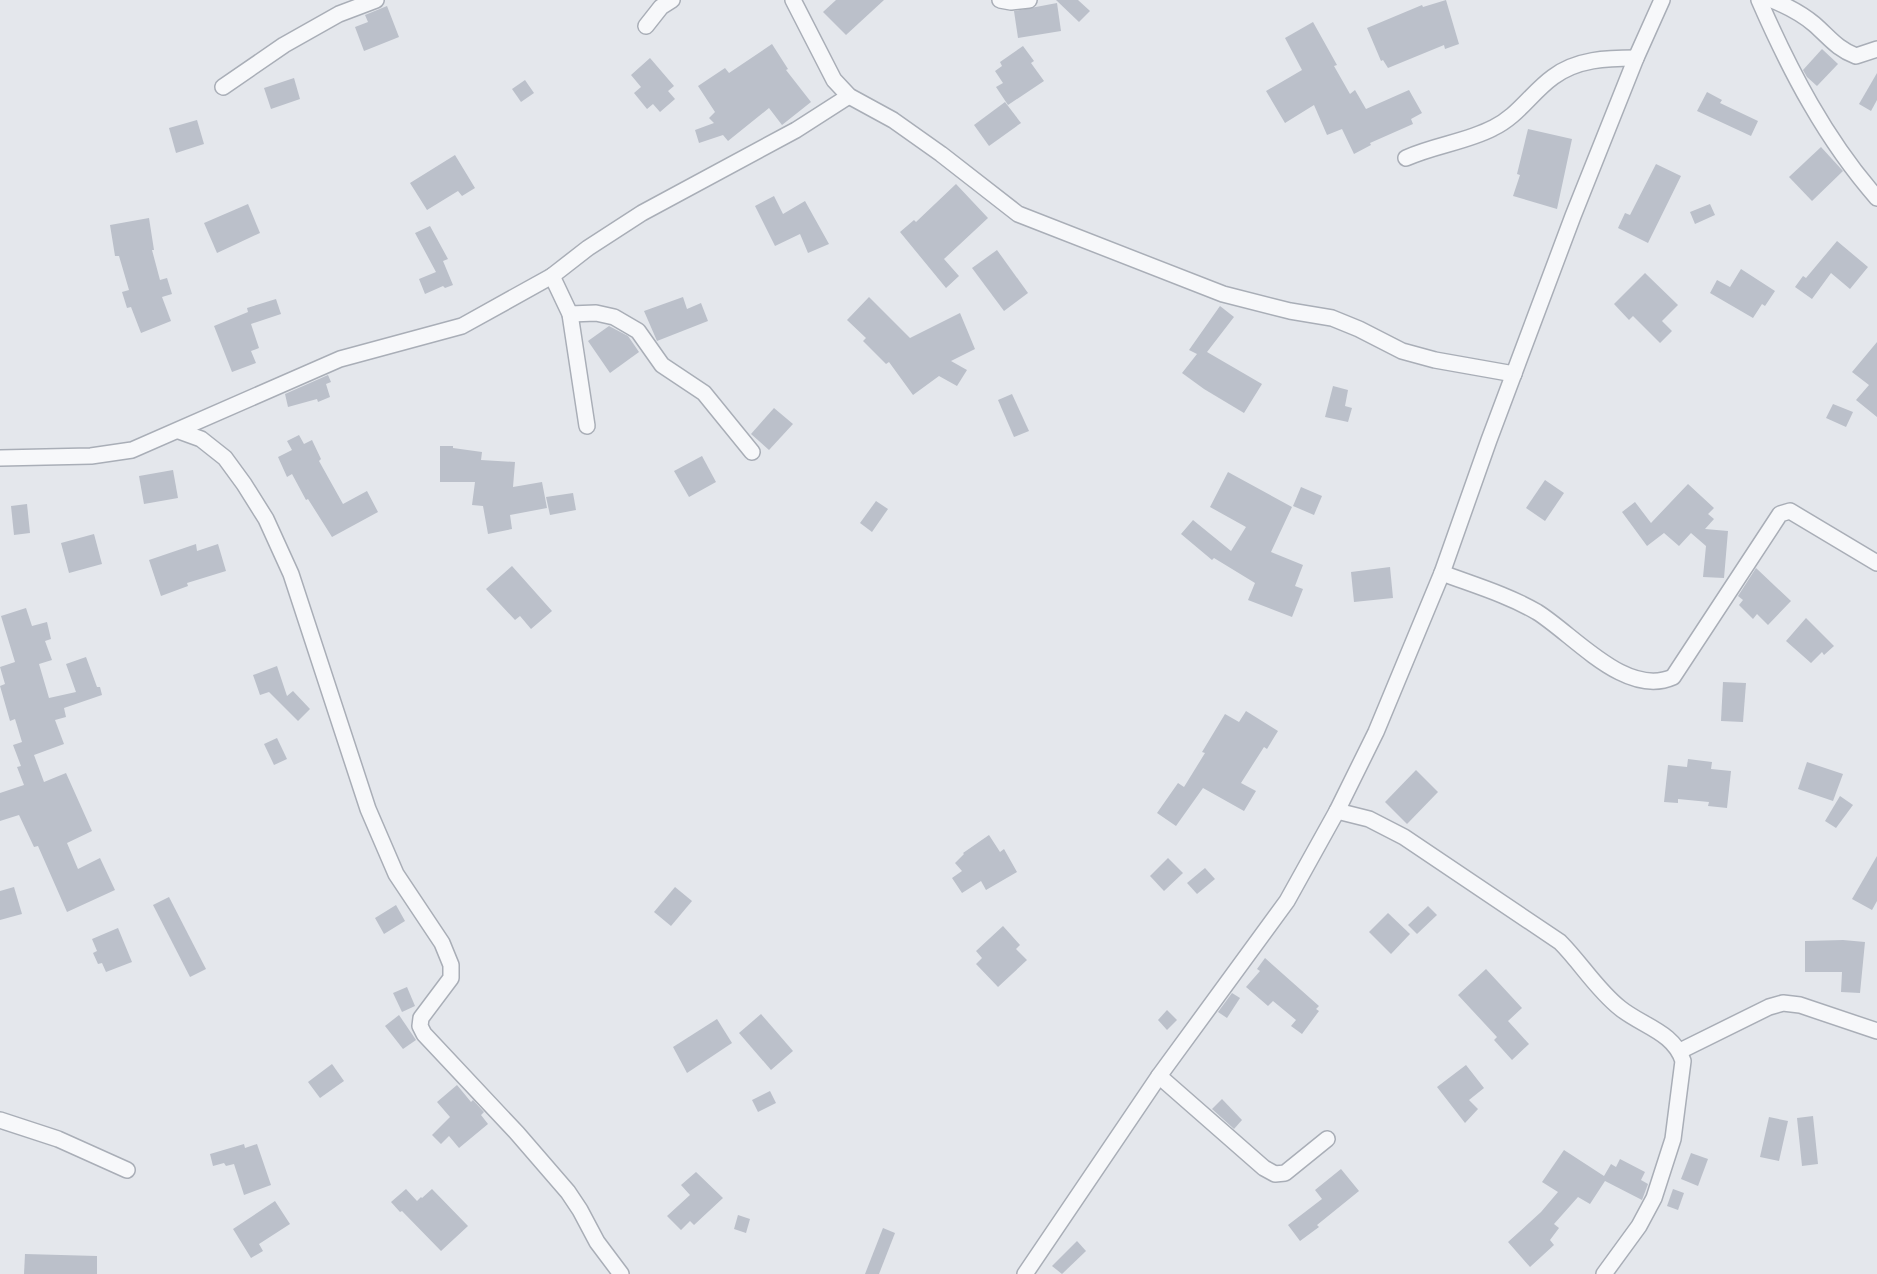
<svg xmlns="http://www.w3.org/2000/svg" width="1877" height="1274" viewBox="0 0 1877 1274" font-family="'IBM Plex Sans',sans-serif">
	<rect width="100%" height="100%" fill="#e4e7ec"/>
	<!-- building -->
	<g fill="#bbc0ca">
		<polygon points="836,0 884,0 846,35 823,12"/>
		<polygon points="1056,0 1078,0 1090,11 1079,22"/>
		<polygon points="1446,0 1459,44 1445,49 1444,45 1388,68 1383,60 1381,61 1367,28 1422,5 1423,7"/>
		<polygon points="1057,3 1061,31 1018,38 1014,11"/>
		<polygon points="387,6 399,37 364,51 355,27 368,22 365,15"/>
		<polygon points="1313,22 1337,65 1334,66 1350,94 1355,90 1366,109 1409,90 1422,113 1411,119 1413,124 1370,143 1371,145 1354,154 1342,129 1327,135 1314,105 1285,123 1266,91 1302,70 1285,38"/>
		<polygon points="772,44 788,69 786,70 811,102 782,125 769,108 728,141 723,135 699,143 695,130 714,123 709,118 715,112 698,86 725,68 729,73"/>
		<polygon points="1023,46 1034,61 1031,63 1044,81 1008,105 996,87 1003,83 995,71 1002,66 1000,62"/>
		<polygon points="1822,49 1838,64 1817,86 1807,77 1803,70"/>
		<polygon points="650,58 674,86 668,91 675,99 660,112 653,104 647,109 634,93 641,87 631,75"/>
		<polygon points="1877,73 1877,100 1871,111 1859,104"/>
		<polygon points="294,78 300,99 271,109 264,88"/>
		<polygon points="525,80 534,93 521,102 512,89"/>
		<polygon points="1707,92 1722,100 1720,103 1758,121 1751,136 1697,111"/>
		<polygon points="1005,102 1021,123 989,146 974,125"/>
		<polygon points="197,120 204,144 176,153 169,128"/>
		<polygon points="1528,129 1572,139 1557,209 1513,196 1520,175 1517,174"/>
		<polygon points="1821,147 1843,171 1812,201 1789,177"/>
		<polygon points="455,155 475,188 462,196 458,191 427,210 410,183"/>
		<polygon points="1656,164 1681,176 1648,243 1618,228 1625,213 1630,215"/>
		<polygon points="956,184 988,218 944,259 959,276 946,288 900,232 914,220 916,222"/>
		<polygon points="774,196 783,214 805,201 829,244 808,253 800,234 775,246 755,206"/>
		<polygon points="248,204 260,233 217,253 204,223"/>
		<polygon points="1710,204 1715,215 1695,224 1690,212"/>
		<polygon points="149,218 154,250 152,250 160,280 167,278 172,294 162,297 171,321 141,333 131,307 127,308 122,292 129,290 119,256 115,256 110,225"/>
		<polygon points="430,226 448,259 443,261 453,285 445,288 443,286 425,294 419,279 436,272 415,233"/>
		<polygon points="1837,241 1868,267 1850,289 1831,273 1812,299 1795,287 1803,276 1806,278"/>
		<polygon points="997,250 1028,293 1004,311 972,268"/>
		<polygon points="1741,269 1775,291 1765,306 1762,304 1753,318 1710,293 1717,280 1730,287"/>
		<polygon points="1645,273 1678,305 1662,321 1672,331 1660,343 1633,316 1629,320 1614,304"/>
		<polygon points="683,297 687,309 701,303 708,321 657,341 644,311"/>
		<polygon points="869,297 910,338 960,313 975,349 951,361 967,370 957,386 939,376 913,395 889,362 886,364 863,341 866,338 847,320"/>
		<polygon points="276,299 281,314 251,324 259,348 251,351 256,363 232,372 214,326 248,312 247,308"/>
		<polygon points="1220,306 1234,317 1207,352 1262,384 1244,413 1204,389 1182,373 1197,354 1189,350"/>
		<polygon points="609,326 628,336 639,352 610,373 588,341"/>
		<polygon points="1877,342 1877,417 1856,400 1869,385 1852,372"/>
		<polygon points="328,375 331,382 326,384 330,397 318,402 317,399 288,407 285,394"/>
		<polygon points="1333,386 1348,390 1345,406 1352,408 1348,422 1325,417"/>
		<polygon points="1012,394 1029,431 1014,437 998,400"/>
		<polygon points="1833,404 1853,412 1846,427 1826,418"/>
		<polygon points="774,408 793,424 769,450 751,434"/>
		<polygon points="299,435 304,444 312,440 321,459 319,461 343,504 367,491 378,512 332,537 308,499 306,500 292,474 287,477 278,457 292,450 287,441"/>
		<polygon points="440,446 453,446 453,448 482,452 481,460 515,462 513,487 542,482 547,508 510,515 512,529 488,534 483,506 472,505 475,482 440,482"/>
		<polygon points="702,456 716,482 689,497 674,471"/>
		<polygon points="173,470 178,498 144,504 139,476"/>
		<polygon points="1228,472 1292,507 1271,552 1303,565 1295,586 1303,589 1292,617 1248,600 1255,583 1214,558 1212,560 1181,534 1193,520 1231,551 1246,527 1210,507"/>
		<polygon points="1545,480 1564,493 1545,521 1526,508"/>
		<polygon points="1688,484 1714,508 1708,514 1714,519 1705,529 1728,531 1724,578 1703,577 1706,546 1691,533 1679,546 1664,533 1647,546 1622,512 1635,502 1651,523"/>
		<polygon points="1301,487 1322,496 1314,515 1293,506"/>
		<polygon points="573,493 576,510 550,515 546,497"/>
		<polygon points="876,501 888,509 872,532 860,523"/>
		<polygon points="27,504 30,533 14,535 11,506"/>
		<polygon points="94,534 102,564 69,573 61,543"/>
		<polygon points="196,544 197,551 218,544 226,571 187,583 188,586 161,596 149,560"/>
		<polygon points="512,566 552,611 531,629 520,616 515,620 486,589"/>
		<polygon points="1390,567 1393,598 1354,602 1351,572"/>
		<polygon points="1756,568 1791,601 1768,625 1757,614 1753,619 1739,605 1743,600 1738,596"/>
		<polygon points="26,608 32,626 47,622 51,639 45,641 52,660 39,664 49,698 76,692 66,664 86,657 97,687 100,687 102,695 64,708 66,717 55,720 64,744 34,755 44,782 66,773 92,831 67,843 78,869 100,858 115,890 67,912 38,846 34,847 19,815 0,821 0,793 24,785 17,767 21,766 13,745 22,742 15,719 10,721 0,686 5,684 0,667 15,662 1,616"/>
		<polygon points="1806,618 1834,646 1824,655 1822,652 1811,663 1786,641"/>
		<polygon points="277,666 287,696 293,691 310,709 298,721 269,692 260,695 253,675"/>
		<polygon points="1723,682 1746,683 1743,722 1721,721"/>
		<polygon points="1246,711 1278,731 1267,749 1264,747 1241,783 1256,791 1244,811 1203,788 1176,826 1157,813 1178,783 1184,787 1205,753 1202,752 1225,714 1239,722"/>
		<polygon points="277,738 287,759 274,765 264,744"/>
		<polygon points="1688,759 1712,762 1711,769 1731,771 1727,808 1708,806 1709,802 1678,799 1678,803 1664,802 1668,765 1687,767"/>
		<polygon points="1807,762 1843,774 1833,801 1798,789"/>
		<polygon points="1416,770 1438,792 1407,824 1385,802"/>
		<polygon points="1840,796 1853,805 1836,828 1825,821"/>
		<polygon points="989,835 1000,852 1004,849 1017,872 986,890 981,881 962,893 952,878 962,871 955,863 964,854 963,853"/>
		<polygon points="1877,856 1877,901 1872,910 1852,899"/>
		<polygon points="1168,858 1183,873 1164,891 1150,876"/>
		<polygon points="1205,868 1215,879 1197,894 1187,883"/>
		<polygon points="14,887 22,914 0,920 0,891"/>
		<polygon points="675,887 692,901 671,926 654,912"/>
		<polygon points="169,897 206,969 190,977 153,905"/>
		<polygon points="396,905 405,921 384,934 375,918"/>
		<polygon points="1428,906 1437,915 1417,934 1408,925"/>
		<polygon points="1388,913 1410,934 1391,954 1369,932"/>
		<polygon points="1003,926 1020,945 1016,949 1027,960 998,987 976,964 982,958 976,951"/>
		<polygon points="118,928 132,962 106,972 102,963 98,964 93,953 97,951 92,939"/>
		<polygon points="1843,940 1865,942 1860,993 1841,992 1842,972 1805,972 1805,941"/>
		<polygon points="1265,958 1319,1006 1316,1009 1319,1011 1302,1034 1291,1026 1296,1020 1273,1001 1268,1006 1246,987 1260,971 1257,969"/>
		<polygon points="1486,969 1522,1008 1508,1021 1529,1044 1512,1060 1494,1040 1497,1037 1458,995"/>
		<polygon points="407,987 415,1006 402,1012 393,993"/>
		<polygon points="1232,993 1240,998 1227,1018 1218,1012"/>
		<polygon points="1167,1010 1177,1020 1167,1030 1158,1020"/>
		<polygon points="761,1014 793,1051 771,1070 739,1033"/>
		<polygon points="399,1015 416,1040 403,1049 385,1026"/>
		<polygon points="717,1019 732,1043 687,1073 673,1047"/>
		<polygon points="332,1064 344,1081 320,1098 308,1082"/>
		<polygon points="1466,1065 1484,1088 1469,1100 1478,1109 1465,1123 1437,1087"/>
		<polygon points="457,1085 471,1102 473,1100 484,1112 481,1115 488,1124 459,1148 449,1136 441,1144 432,1135 450,1117 437,1102"/>
		<polygon points="770,1091 776,1103 758,1112 752,1100"/>
		<polygon points="1222,1099 1242,1120 1234,1129 1212,1109"/>
		<polygon points="1813,1116 1818,1164 1802,1166 1797,1118"/>
		<polygon points="1769,1117 1788,1121 1779,1161 1760,1157"/>
		<polygon points="244,1144 245,1148 257,1144 271,1185 244,1195 234,1164 226,1166 224,1163 213,1166 210,1154"/>
		<polygon points="1564,1150 1604,1176 1611,1164 1616,1167 1620,1159 1645,1172 1641,1180 1648,1184 1642,1200 1605,1181 1590,1204 1578,1197 1554,1224 1559,1228 1550,1240 1554,1245 1530,1267 1508,1242 1541,1212 1558,1192 1542,1182"/>
		<polygon points="1691,1153 1708,1159 1698,1186 1681,1179"/>
		<polygon points="1341,1169 1359,1191 1317,1225 1319,1227 1300,1241 1288,1225 1322,1199 1315,1190"/>
		<polygon points="696,1172 723,1198 694,1225 690,1221 681,1230 667,1216 690,1195 681,1185"/>
		<polygon points="406,1189 417,1201 421,1197 422,1198 432,1189 468,1226 441,1251 402,1211 400,1212 391,1202"/>
		<polygon points="1673,1189 1684,1193 1678,1210 1667,1206"/>
		<polygon points="275,1201 290,1224 259,1244 263,1251 251,1258 233,1229"/>
		<polygon points="738,1215 750,1219 746,1233 734,1229"/>
		<polygon points="883,1228 895,1233 879,1274 865,1274"/>
		<polygon points="1077,1241 1086,1251 1062,1274 1052,1266"/>
		<polygon points="25,1254 97,1256 97,1274 24,1274"/>
	</g>
	<g fill="none" stroke-linecap="round" stroke-linejoin="round">
		<defs>
			<g id="minor">
				<polyline points="793,0 834,80 849,96 893,120 941,154 1018,214 1223,294 1290,311 1332,318 1359,329 1402,351 1435,360 1514,374"/>
				<polyline points="1000,0 1011,2 1029,0"/>
				<path d="M 1759,0 C 1790,71 1826,140 1877,198"/>
				<path d="M 1772,0 C 1787,6 1802,14 1814,24 C 1829,37 1837,49 1856,56 L 1877,49"/>
				<polyline points="646,26 661,7 672,0"/>
				<polyline points="223,87 284,45 339,14 376,0"/>
				<path d="M 1406,158 C 1435,145 1466,142 1493,128 C 1518,116 1531,93 1553,77 C 1577,59 1607,58 1636,58"/>
				<polyline points="552,276 570,314 587,426"/>
				<polyline points="570,314 596,313 614,317 638,331 662,365 704,393 752,452"/>
				<polyline points="179,431 201,439 225,458 244,484 266,519 291,574 368,809 396,874 442,943 451,965 451,978 421,1018 420,1026 424,1034 517,1133 568,1192 580,1210 597,1242 621,1274"/>
				<polyline points="0,458 91,456 132,450 340,359 462,326 552,276 588,248 642,213 796,130 849,96"/>
				<path d="M 1442,573 C 1474,585 1508,595 1537,612 C 1574,635 1626,698 1673,677 L 1780,514 L 1790,511 L 1877,563"/>
				<path d="M 1337,811 L 1369,819 L 1404,837 L 1560,942 C 1581,963 1597,990 1620,1008 C 1642,1026 1674,1032 1683,1061 L 1673,1139 L 1654,1198 L 1639,1226 L 1604,1274"/>
				<polyline points="1680,1051 1769,1007 1783,1003 1800,1005 1877,1031"/>
				<polyline points="1159,1076 1264,1168 1275,1174 1285,1173 1327,1139"/>
				<polyline points="0,1120 58,1139 127,1170"/>
				<polyline points="1025,1274 1159,1076 1287,901 1337,811 1376,732 1442,573 1489,440 1573,216 1636,58 1662,0"/>
			</g>
		</defs>
		<!-- minor casing -->
		<use href="#minor" stroke="#a9aeb7" stroke-width="18"/>
		<!-- minor -->
		<use href="#minor" stroke="#f7f8fa" stroke-width="15"/>
	</g>
</svg>
